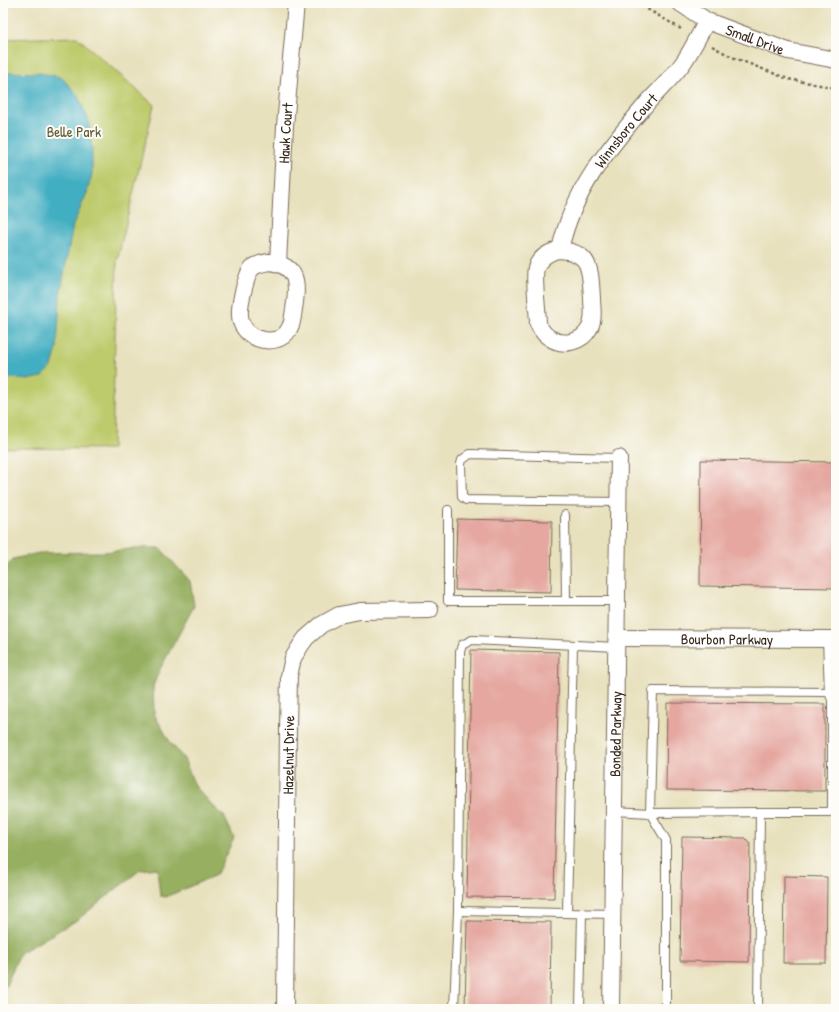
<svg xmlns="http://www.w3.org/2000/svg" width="839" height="1012" viewBox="0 0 839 1012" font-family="'Patrick Hand',sans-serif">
	<rect width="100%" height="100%" fill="#fdfcf7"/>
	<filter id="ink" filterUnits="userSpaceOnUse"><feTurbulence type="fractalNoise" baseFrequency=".025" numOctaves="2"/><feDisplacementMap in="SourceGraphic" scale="8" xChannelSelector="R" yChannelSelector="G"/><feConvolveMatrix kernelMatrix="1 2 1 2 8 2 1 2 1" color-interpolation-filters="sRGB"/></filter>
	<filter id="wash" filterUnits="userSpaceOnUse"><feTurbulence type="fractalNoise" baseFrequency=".012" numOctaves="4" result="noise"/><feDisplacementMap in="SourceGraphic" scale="16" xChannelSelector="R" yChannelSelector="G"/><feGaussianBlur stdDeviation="0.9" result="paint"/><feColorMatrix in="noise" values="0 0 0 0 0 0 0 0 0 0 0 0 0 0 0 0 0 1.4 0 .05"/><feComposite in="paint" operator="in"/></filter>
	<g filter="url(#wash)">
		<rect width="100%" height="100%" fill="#e8e1be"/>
		<!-- green -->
		<polygon fill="#becb6c" stroke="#7c7a45" points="77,37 154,105 117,262 112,449 3,448 3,39"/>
		<!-- forest -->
		<polygon fill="#96af60" stroke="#686c3f" points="139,548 160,548 190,581 194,606 160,669 153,686 154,714 170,742 184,759 195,786 211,804 224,816 234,838 216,875 166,897 160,896 157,868 140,870 77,920 20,953 3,992 3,571 13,559 39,553 105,552"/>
		<!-- water -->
		<polygon fill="#43aec2" stroke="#3f6c70" points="3,72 40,73 61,77 77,94 88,119 92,148 92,174 87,193 73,225 60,296 57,349 52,366 42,377 28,380 3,377"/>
		<g id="blocks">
			<!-- building -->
			<g fill="#e5a7a0">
				<polygon points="701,460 836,462 836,588 700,586"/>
				<polygon points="457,519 552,521 551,592 455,590"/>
				<polygon points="471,650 559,652 554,898 467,897"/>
				<polygon points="667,703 825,704 825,791 666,790"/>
				<polygon points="682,837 745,838 750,843 749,962 680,961"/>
				<polygon points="784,876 827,877 826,963 783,963"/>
				<polygon points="467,921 551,922 550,1009 465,1009"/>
			</g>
		</g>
	</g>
	<g filter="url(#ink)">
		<use href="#blocks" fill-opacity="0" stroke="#786a56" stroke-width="1"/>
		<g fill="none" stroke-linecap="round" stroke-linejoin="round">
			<defs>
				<g id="service">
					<polyline points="618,502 466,500 462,497 461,464 462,460 470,454 619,458"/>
					<polyline points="448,510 448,601 617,601"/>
					<polyline points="565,515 566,601"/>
					<polyline points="614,811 650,813 760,812 758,1009"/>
					<polyline points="760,812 830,812 832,808 832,700 829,692"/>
					<polyline points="458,911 613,914"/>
					<polyline points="567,913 573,645"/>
					<polyline points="454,1009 458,911 460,652 462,645 472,640 617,647"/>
					<polyline points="580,1009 582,913"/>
					<polyline points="666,1009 666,840 650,813 653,691 829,692 827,639"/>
				</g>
				<g id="minor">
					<path id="s1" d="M 680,3 L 707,21 L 788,51 L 836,60"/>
					<path d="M 557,250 C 592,251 590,270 592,298 C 592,308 595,319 589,329 C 582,342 563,347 550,338 C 544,335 541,330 538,324 C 538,312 533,278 536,268 C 539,258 548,253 557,250 Z"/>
					<path id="s2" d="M 560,250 C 573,189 609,148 648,102 C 660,89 673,77 683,63 C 692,50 699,35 707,21"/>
					<path d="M 269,262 C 299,265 298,285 294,309 C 293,314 293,322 290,327 C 282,347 252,343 243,326 C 241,323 240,319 240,315 C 239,305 246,275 252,268 C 257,264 263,263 269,262 Z"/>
					<path id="s3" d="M 278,263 L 285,126 L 296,3"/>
					<path id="s4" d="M 617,638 L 836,639"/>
					<path id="s5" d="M 285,1009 L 288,729 L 289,676 L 293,658 L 301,645 L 306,638 L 321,625 L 339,615 L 360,611 L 430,610"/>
					<path id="s6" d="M 611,1009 L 619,458"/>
				</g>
			</defs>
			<!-- service casing -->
			<use href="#service" stroke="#786a56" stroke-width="10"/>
			<!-- minor casing -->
			<use href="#minor" stroke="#786a56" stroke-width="18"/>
			<!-- path -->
			<g stroke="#786a56" stroke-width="2.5" stroke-dasharray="3 3" stroke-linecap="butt">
				<polyline points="637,3 683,30"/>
				<polyline points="712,46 732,57 788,79 836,88"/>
			</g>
			<!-- service -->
			<use href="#service" stroke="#fff" stroke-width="8"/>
			<!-- minor -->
			<use href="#minor" stroke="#fff" stroke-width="16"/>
		</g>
	</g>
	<g text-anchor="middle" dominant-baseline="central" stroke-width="4" stroke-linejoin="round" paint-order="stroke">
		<!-- street labels -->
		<g font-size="15" fill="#3b2a1e" stroke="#fdfcf7">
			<text stroke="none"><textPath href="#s1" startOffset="84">Small Drive</textPath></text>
			<text stroke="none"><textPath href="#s2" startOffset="138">Winnsboro Court</textPath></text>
			<text stroke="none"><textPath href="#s3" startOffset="130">Hawk Court</textPath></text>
			<text stroke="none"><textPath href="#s4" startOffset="110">Bourbon Parkway</textPath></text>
			<text stroke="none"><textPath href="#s6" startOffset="275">Bonded Parkway</textPath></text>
			<text stroke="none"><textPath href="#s5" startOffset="254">Hazelnut Drive</textPath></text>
		</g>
		<!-- park labels -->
		<g font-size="15" fill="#625a35" stroke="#fdfcf7">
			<text x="74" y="131">Belle Park</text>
		</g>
	</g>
	<!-- margin -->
	<rect width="839" height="1012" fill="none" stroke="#fdfcf7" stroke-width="16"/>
</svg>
